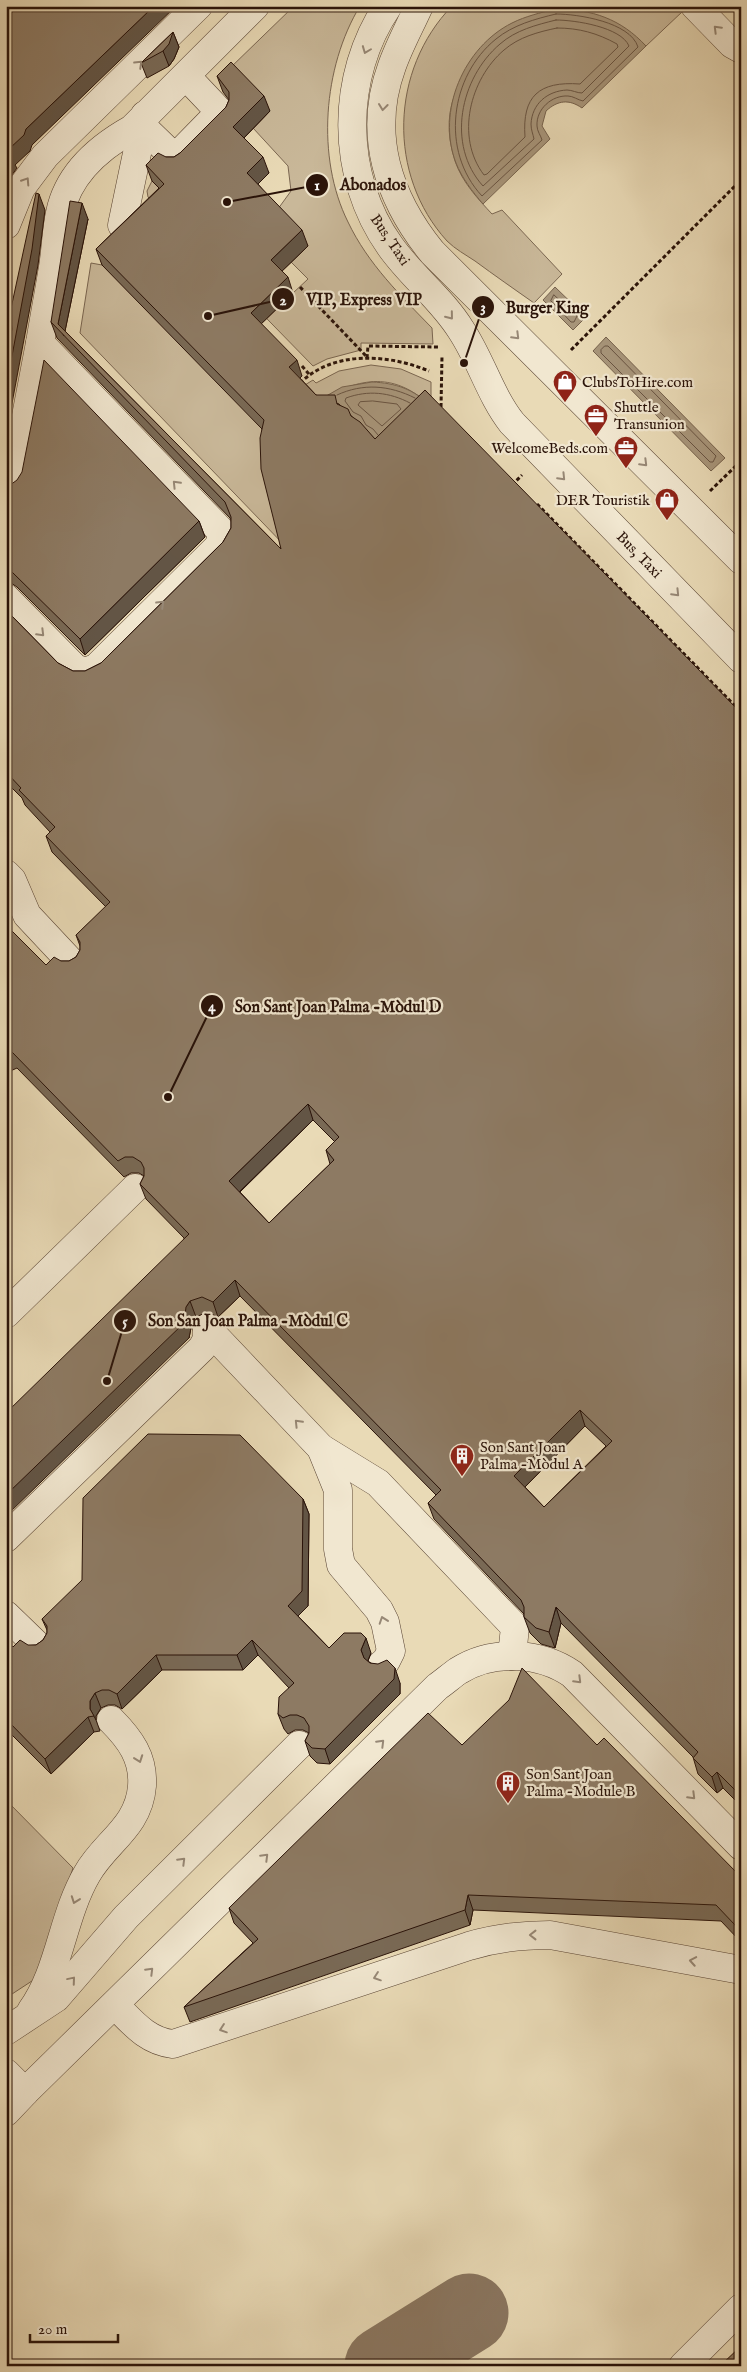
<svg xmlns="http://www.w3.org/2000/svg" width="747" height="2372" viewBox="0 0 747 2372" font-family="'IM FELL English',serif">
	<rect width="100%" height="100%" fill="#e9dab6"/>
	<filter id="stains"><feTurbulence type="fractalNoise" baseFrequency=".004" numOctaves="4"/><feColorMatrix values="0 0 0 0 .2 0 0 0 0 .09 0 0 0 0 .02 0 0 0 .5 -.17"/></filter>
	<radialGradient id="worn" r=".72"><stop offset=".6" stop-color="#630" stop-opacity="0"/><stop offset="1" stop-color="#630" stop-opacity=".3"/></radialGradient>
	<!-- green -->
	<g fill="#c9b899" stroke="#7a6651">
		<path d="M 294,6 L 360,6 C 323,67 316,158 348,222 C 368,264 401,296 432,328 L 433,344 L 361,343 L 361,350 L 327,359 L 313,366 L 148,197 L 147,191 L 152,181 L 293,293 L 308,279 L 291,262 L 308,246 L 275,213 L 291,191 L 288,166 L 253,128 L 228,70 Z"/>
		<path d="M 452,6 L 677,6 L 683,11 L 646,46 C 563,0 418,47 455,161 C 462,182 478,199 492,214 L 502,210 L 562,274 L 534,303 C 514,289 494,275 475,261 C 466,255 455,249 447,241 C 387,175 390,70 452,6 Z"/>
		<polygon points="91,263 102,265 272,405 287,548 80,333"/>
		<path d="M 371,365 L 401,369 L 431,382 L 431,406 C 391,369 357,379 314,403 L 300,388 L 313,380 L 316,383 L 339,371 Z"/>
		<polygon points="6,1800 73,1868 38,1977 9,1996 6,1993"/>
	</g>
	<!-- water -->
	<g fill="#a8967b" stroke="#76624d">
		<path d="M 555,9 C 592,9 621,19 646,46 L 582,108 C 569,99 558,100 546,111 L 542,126 L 550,139 L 483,204 C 472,191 462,178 456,163 C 436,111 464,47 512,23 C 526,16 540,13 555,9 Z"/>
		<polygon points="555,287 586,317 573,330 543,300"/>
		<polygon points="606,337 725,458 711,471 593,351"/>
		<path d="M 372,382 C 396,383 413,389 431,406 L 373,463 L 314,403 L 342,387 Z"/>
	</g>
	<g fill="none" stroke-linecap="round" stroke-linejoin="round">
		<!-- shore -->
		<g stroke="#695442" stroke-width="1">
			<path d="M 556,14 C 578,14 630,22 638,47 L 583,101 C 578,100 573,96 568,96 C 552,95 536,109 537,126 C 537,131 541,136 542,140 L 482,196 C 440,151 450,76 496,39 C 513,25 535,19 556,14 Z"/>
			<path d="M 556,20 C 575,20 621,27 629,46 L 582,93 C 577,93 572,90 567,90 C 547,91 532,104 531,124 C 531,130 533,134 534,139 L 483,186 C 446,145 460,78 500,44 C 516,30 536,25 556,20 Z"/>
			<path d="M 557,28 C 579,28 597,33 617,44 L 618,47 L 580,84 C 539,81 522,96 525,137 L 487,174 L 484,175 C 455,137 470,79 504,50 C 519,37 538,32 557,28 Z"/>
			<polygon points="554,295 577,316 574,322 571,322 551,301"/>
			<polygon points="605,346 608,346 716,456 713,462 710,462 601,353 601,350"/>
			<path d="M 337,395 C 363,383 389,385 415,398"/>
			<polygon points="373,401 397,404 401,409 382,426 358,405 360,402"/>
			<path d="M 378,435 L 373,429 L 366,425 L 361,416 L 353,412 L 345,401 L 346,398 C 368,390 389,392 410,403"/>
		</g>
		<!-- taxiway -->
		<polyline stroke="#8a7660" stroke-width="79" points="384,2366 469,2313"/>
		<defs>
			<g id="minor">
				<path d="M 388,6 C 340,76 340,176 390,246 C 411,276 442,299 461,330 C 481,360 490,395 512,423 L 741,659"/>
				<path d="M 419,6 C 410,26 399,46 392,66 C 367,134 388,198 432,252 L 741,560"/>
				<polyline points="695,6 732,44 741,49"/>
				<polyline points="143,127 175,158 220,112 186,76"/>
				<polyline points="6,225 21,188 45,156 198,6"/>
				<polyline points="122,225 145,115"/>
				<path d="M 40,343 C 44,318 49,292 53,267 C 56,249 56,231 60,213 C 68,174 98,148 132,129 L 255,6"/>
				<polyline points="6,490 13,484 40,343 219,529 222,538 218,547 96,668 85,672 75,668 6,598"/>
				<polyline points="6,874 12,880 27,915 71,962"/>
				<polyline points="6,1314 135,1188"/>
				<polyline points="207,1328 321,1448 378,1483 515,1627 512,1656"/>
				<polyline points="321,1448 338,1490 338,1549 341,1565 379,1610 385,1622 391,1651 386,1661 382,1664"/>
				<polyline points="6,1538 202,1348 207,1339 207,1328"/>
				<polyline points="6,1615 37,1645"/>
				<path d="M 115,2005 C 133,2023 147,2041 173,2044 L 469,1946 C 496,1938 522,1935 550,1935 L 741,1970"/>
				<path d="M 31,2011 C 60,1971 62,1917 87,1874 C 105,1842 139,1827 142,1786 C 144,1758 130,1739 111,1720"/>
				<polyline points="6,2031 56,1998 126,1917 299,1745"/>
				<polyline points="6,2073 25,2092 6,2112"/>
				<path d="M 25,2092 L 437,1687 C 444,1682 451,1676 458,1671 C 492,1649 540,1652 572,1674 L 741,1846"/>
				<polyline points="683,2366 741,2308"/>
			</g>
		</defs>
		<!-- minor casing -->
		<use href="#minor" stroke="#5a4534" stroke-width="29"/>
		<!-- path -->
		<g stroke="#2a1309" stroke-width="3" stroke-dasharray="4 2.5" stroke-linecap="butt">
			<polyline points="300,287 367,357"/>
			<polyline points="571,350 741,180"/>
			<polyline points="367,358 368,346 438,347"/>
			<polyline points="302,366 309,374"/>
			<path d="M 300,383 C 334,350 388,354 429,371"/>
			<polyline points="441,407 442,356"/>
			<polyline points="512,485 522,475"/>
			<polyline points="710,491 741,461"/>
			<polyline points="537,504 741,712"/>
		</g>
		<!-- minor -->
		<use href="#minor" stroke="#f1e7d0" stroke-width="28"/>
	</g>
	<!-- wall -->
	<g fill="#796955" stroke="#2a1309" fill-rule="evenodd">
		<polygon points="173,32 179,47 174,59 169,66 147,78 141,63"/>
		<path d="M 217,76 L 270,111 L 244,138 L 269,173 L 258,184 L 308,246 L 282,271 L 293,293 L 261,324 L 302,376 L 300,378 L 316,395 L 339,404 L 375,439 L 741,713 L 741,1806 L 723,1788 L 717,1793 L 698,1774 L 693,1757 L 561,1623 L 555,1648 L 541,1644 L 530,1633 L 524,1617 L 524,1614 L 434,1519 L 428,1503 L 436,1495 L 240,1296 L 218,1317 L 207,1312 L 196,1317 L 192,1323 L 189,1338 L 184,1238 L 146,1199 L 140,1184 L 144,1176 L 139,1173 L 131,1173 L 124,1177 L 17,1068 L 6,1073 L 6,925 L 46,965 L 61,961 L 69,961 L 76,957 L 80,950 L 80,946 L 76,935 L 106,907 L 52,852 L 46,836 L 50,832 L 25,805 L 22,798 L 6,782 L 6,610 L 58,663 L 73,671 L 85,671 L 101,663 L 223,542 L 231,528 L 231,520 L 230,518 L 57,338 L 51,322 L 88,219 L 65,331 L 281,549 L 262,429 L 102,265 L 96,249 L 159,188 L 152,181 L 146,165 L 166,157 L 174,157 L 180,153 L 226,107 L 229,100 L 223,92 ZM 313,1120 L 335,1142 L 326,1150 L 330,1164 L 269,1223 L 240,1192 ZM 585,1426 L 606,1446 L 544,1507 L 525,1487 Z"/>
		<polygon points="6,488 199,521 205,537 85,655 17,587 11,583 6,583"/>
		<polygon points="303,1499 309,1514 308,1606 298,1616 329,1648 371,1653 368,1661 400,1683 400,1694 330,1764 317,1763 310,1756 305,1741 309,1733 303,1730 295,1730 288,1734 284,1729 278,1714 289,1688 258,1655 243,1670 162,1670 122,1709 115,1705 108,1705 101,1708 96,1716 96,1720 100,1731 94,1732 51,1774 6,1729 6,1640 13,1647 36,1645 43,1640 47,1633 47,1630 42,1619"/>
		<polygon points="462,1745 597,1745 741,1877 740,1941 721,1921 473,1910 470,1925 190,2022 184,2007 253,1943 234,1923 229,1908"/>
	</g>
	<!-- shaded-wall -->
	<g fill="#635545" stroke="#2a1309">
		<polygon points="154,6 176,6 32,145 30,151 15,165 17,168 6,183 6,159 9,149 26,129"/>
		<polygon points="173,32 179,47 174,59 169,66 163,51"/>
		<polygon points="264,96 270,111 239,143 233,127"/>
		<polygon points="263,157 269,173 253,189 247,173"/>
		<polygon points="39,194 45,210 38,265 6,435 6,388"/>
		<polygon points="82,203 88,219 64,336 58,324"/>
		<polygon points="302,230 308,246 277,276 271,260"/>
		<polygon points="288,277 293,293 256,329 251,313"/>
		<polygon points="297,360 302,376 295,383 289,367"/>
		<polygon points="199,521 205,537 85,655 80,639"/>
		<polygon points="6,904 11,917 6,921"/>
		<polygon points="308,1104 313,1120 235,1196 229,1181"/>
		<polygon points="235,1280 240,1296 218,1317 213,1302"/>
		<polygon points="190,1301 196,1317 192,1323 189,1338 6,1516 6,1495 186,1307"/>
		<polygon points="580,1410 585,1426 520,1492 514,1476"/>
		<polygon points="303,1499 309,1514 308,1606 293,1621 288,1606"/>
		<polygon points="556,1607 561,1623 555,1648 549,1632"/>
		<polygon points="366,1638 371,1653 366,1665 361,1650"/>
		<polygon points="252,1640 258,1655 243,1670 237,1655"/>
		<polygon points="156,1655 162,1670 122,1709 117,1694"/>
		<polygon points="395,1668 400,1683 400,1694 330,1764 325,1749"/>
		<polygon points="95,1693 101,1708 96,1716 96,1720 90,1709 90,1701"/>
		<polygon points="88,1717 94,1732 51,1774 45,1759"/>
		<polygon points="717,1772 723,1788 717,1793 712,1777"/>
		<polygon points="468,1895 473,1910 470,1925 465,1910"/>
		<polygon points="741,1920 740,1941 735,1925"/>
	</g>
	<!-- building -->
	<g fill="#8d7a63" stroke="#2a1309" fill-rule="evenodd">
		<polygon points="6,6 154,6 26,129 24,135 9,149 11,152 6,159"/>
		<polygon points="173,32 169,44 163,51 141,63"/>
		<path d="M 231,62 L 264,96 L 233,127 L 263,157 L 247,173 L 302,230 L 271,260 L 288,277 L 251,313 L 297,360 L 289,367 L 316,395 L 335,395 L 337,404 L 348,409 L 351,416 L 360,422 L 375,439 L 425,390 L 741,713 L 741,1796 L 717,1772 L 712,1777 L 693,1758 L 698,1752 L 556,1607 L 549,1632 L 536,1628 L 524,1617 L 524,1607 L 521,1600 L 428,1503 L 441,1490 L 235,1280 L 213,1302 L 202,1297 L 190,1301 L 186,1307 L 184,1323 L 6,1495 L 6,1413 L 189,1234 L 140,1184 L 144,1176 L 144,1168 L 141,1162 L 133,1157 L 125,1157 L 118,1161 L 12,1052 L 6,1054 L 6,925 L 46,965 L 54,957 L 61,961 L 69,961 L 76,957 L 80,950 L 80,942 L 76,935 L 110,902 L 46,836 L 55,827 L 19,790 L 21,788 L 6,772 L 6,610 L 58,663 L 73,671 L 85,671 L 101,663 L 223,542 L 231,528 L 231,517 L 225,502 L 51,322 L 70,201 L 82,203 L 58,324 L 281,549 L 261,469 L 260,438 L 264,420 L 96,249 L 164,184 L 146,165 L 158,153 L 166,157 L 174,157 L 180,153 L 226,107 L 229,100 L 229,92 L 217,76 ZM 308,1104 L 339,1137 L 326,1150 L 334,1160 L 269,1223 L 229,1181 ZM 580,1410 L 612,1441 L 544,1507 L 514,1476 Z"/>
		<polygon points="36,193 39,194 32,249 6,388 6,355 12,329 10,313"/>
		<polygon points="44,360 199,521 80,639 11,571 6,568 6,488 17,480 22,472"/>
		<polygon points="148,1434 240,1435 303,1499 302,1591 288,1606 329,1648 344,1633 361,1633 366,1638 361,1650 364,1658 370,1663 378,1664 387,1660 395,1668 394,1679 325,1749 312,1748 305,1741 309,1733 309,1726 304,1718 297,1715 290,1715 283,1718 278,1714 279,1697 294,1683 252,1640 237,1655 156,1655 117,1694 109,1690 102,1690 95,1693 90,1701 90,1709 94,1716 88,1717 45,1759 6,1719 6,1640 13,1647 20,1640 28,1645 36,1645 43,1640 47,1633 47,1626 42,1619 82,1580 83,1498"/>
		<polygon points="522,1668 597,1745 604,1738 741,1877 741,1920 735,1925 716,1905 468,1895 465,1910 184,2007 258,1939 229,1908 428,1713 462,1745 509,1700"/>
		<polygon points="741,2346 741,2366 720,2366"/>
	</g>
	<!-- one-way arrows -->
	<defs><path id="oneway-chevron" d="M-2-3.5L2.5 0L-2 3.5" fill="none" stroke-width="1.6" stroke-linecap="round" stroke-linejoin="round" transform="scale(1.25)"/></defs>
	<g stroke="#978876">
		<use href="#oneway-chevron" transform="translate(717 29) rotate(-135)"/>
		<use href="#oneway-chevron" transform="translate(366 50) rotate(111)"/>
		<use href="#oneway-chevron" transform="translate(139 64) rotate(-44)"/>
		<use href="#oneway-chevron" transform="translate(383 107) rotate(97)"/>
		<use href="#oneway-chevron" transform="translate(26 181) rotate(-57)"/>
		<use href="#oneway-chevron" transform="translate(450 316) rotate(51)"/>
		<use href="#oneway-chevron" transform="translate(516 336) rotate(45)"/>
		<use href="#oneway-chevron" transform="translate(644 463) rotate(45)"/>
		<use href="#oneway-chevron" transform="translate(562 477) rotate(46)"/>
		<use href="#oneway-chevron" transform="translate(176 484) rotate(-134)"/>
		<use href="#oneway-chevron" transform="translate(676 593) rotate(46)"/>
		<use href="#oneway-chevron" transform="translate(161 604) rotate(-44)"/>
		<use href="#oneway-chevron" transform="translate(41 633) rotate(45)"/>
		<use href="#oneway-chevron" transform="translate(298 1423) rotate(-134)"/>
		<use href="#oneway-chevron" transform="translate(383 1620) rotate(-109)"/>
		<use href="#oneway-chevron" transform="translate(578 1680) rotate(45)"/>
		<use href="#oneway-chevron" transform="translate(381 1743) rotate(-45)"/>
		<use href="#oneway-chevron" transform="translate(139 1759) rotate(70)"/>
		<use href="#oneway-chevron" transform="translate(692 1796) rotate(45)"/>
		<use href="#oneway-chevron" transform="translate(265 1857) rotate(-45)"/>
		<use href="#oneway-chevron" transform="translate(182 1861) rotate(-45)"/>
		<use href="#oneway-chevron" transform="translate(75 1900) rotate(110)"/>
		<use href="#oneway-chevron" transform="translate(533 1935) rotate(-180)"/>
		<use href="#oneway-chevron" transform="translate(693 1961) rotate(-170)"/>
		<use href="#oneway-chevron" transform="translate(150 1971) rotate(-45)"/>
		<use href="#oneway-chevron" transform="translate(377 1977) rotate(161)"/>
		<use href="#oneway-chevron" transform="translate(72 1980) rotate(-50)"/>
		<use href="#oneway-chevron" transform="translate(223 2029) rotate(161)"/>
	</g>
	<!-- icons -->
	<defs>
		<symbol id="shop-pin" viewBox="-11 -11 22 30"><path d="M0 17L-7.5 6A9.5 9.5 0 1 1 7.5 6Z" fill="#8f2418" stroke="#f1e7d0"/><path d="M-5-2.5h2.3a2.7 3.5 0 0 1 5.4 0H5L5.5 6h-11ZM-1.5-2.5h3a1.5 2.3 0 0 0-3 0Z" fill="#fff"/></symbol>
		<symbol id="office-pin" viewBox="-11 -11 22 30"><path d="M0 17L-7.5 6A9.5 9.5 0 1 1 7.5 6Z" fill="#8f2418" stroke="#f1e7d0"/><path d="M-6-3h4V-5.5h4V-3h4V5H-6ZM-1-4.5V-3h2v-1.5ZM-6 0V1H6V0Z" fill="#fff"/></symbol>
		<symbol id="building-pin" viewBox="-11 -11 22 30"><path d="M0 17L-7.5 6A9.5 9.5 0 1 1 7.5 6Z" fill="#8f2418" stroke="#f1e7d0"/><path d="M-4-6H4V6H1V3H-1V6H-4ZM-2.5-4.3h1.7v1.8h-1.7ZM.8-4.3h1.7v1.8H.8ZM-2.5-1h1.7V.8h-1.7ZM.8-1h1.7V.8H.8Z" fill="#fff"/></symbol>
	</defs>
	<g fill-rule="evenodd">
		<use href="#shop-pin" x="551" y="368" width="28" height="38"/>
		<use href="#office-pin" x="582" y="402" width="28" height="38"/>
		<use href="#office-pin" x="612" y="434" width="28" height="38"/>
		<use href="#shop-pin" x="653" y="486" width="28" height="38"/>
		<use href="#building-pin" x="448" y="1442" width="28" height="38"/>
		<use href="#building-pin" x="494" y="1769" width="28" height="38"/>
	</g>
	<g text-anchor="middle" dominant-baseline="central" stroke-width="4.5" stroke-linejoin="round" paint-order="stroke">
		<!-- street labels -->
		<g font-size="15" fill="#2a1309" stroke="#f1e7d0">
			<text transform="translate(390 240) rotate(56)">Bus, Taxi</text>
			<text transform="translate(639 555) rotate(46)">Bus, Taxi</text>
		</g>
		<!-- poi labels -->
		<g font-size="15" fill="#2a1309" stroke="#f1e7d0" text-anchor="start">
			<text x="582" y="382">ClubsToHire.com</text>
			<text x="614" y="407">Shuttle<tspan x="614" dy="17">Transunion</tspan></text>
			<text x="608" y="448" text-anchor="end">WelcomeBeds.com</text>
			<text x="650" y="500" text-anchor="end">DER Touristik</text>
			<text x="480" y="1447">Son Sant Joan<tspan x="480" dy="17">Palma -Mòdul A</tspan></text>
			<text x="526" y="1774">Son Sant Joan<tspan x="526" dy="17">Palma -Module B</tspan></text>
		</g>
	</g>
	<!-- callouts -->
	<path fill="none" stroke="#2a1309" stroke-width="2" d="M227 202L317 185M208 316L283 299M464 363L483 307M168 1097L212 1006M107 1381L125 1321"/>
	<g fill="#2a1309" stroke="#f1e7d0" stroke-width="2">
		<circle cx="227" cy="202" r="5"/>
		<circle cx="208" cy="316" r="5"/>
		<circle cx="464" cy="363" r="5"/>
		<circle cx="168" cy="1097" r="5"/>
		<circle cx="107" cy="1381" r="5"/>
		<circle cx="317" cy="185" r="12"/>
		<circle cx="283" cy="299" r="12"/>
		<circle cx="483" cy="307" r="12"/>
		<circle cx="212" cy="1006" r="12"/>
		<circle cx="125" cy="1321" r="12"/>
	</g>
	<g font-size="15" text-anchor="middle" font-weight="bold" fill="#fff">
		<text x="317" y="190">1</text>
		<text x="283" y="305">2</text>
		<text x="483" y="312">3</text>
		<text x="212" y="1011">4</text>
		<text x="125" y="1326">5</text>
	</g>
	<g font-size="16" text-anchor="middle" font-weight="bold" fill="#2a1309" stroke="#f1e7d0" stroke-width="4.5" stroke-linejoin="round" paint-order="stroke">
		<text x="373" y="190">Abonados</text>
		<text x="364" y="305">VIP, Express VIP</text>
		<text x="547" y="313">Burger King</text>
		<text x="338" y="1012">Son Sant Joan Palma -Mòdul D</text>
		<text x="248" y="1326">Son San Joan Palma -Mòdul C</text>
	</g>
	<!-- margin -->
	<rect width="747" height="2372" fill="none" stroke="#e9dab6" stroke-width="25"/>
	<rect x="8" y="8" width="732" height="2357" fill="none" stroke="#2a1309" stroke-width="2.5"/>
	<rect x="12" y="12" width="722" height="2347" fill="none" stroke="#2a1309"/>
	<!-- scale -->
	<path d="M30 2334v8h88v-8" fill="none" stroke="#2a1309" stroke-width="2.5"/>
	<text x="38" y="2334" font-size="15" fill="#2a1309" stroke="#f1e7d0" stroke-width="4" paint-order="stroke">20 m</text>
	<rect width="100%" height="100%" filter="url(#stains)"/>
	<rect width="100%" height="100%" fill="url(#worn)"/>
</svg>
